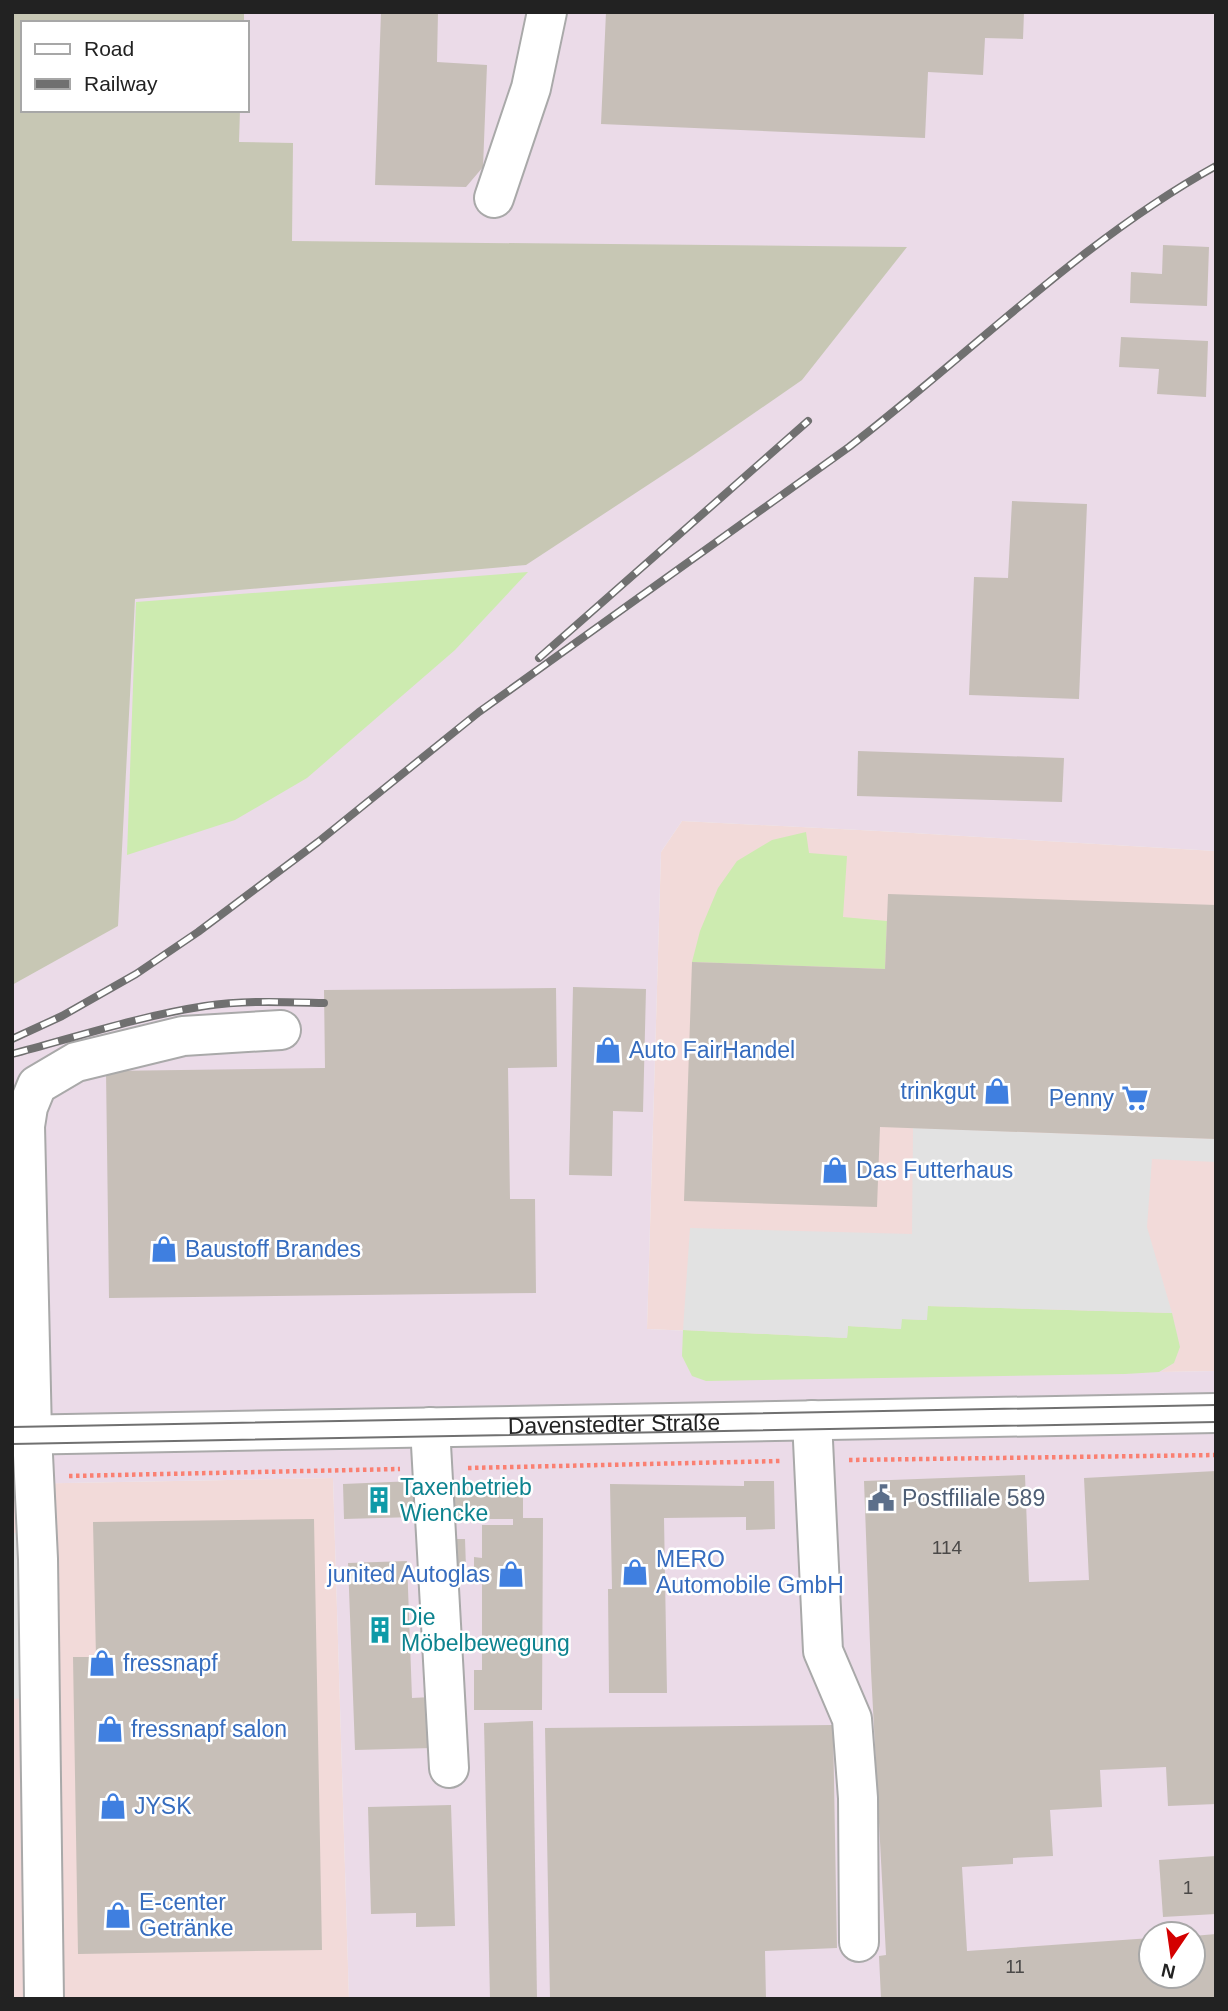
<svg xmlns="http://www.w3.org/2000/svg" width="1228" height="2011" viewBox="0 0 1228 2011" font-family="Helvetica,sans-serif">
	<rect width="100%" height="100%" fill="#f2efe9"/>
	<!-- commercial -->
	<g fill="#f2dad9">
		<polygon points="682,821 879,831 1216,851 1216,1371 1159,1372 847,1338 647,1329 661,852"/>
		<polygon points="333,1478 349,1999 12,1999 12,1484"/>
	</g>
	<!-- industrial -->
	<path fill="#ebdbe8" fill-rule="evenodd" d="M 12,12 L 1216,12 L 1216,851 L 879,831 L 682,821 L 661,852 L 647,1329 L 847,1338 L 848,1326 L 901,1329 L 901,1319 L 1172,1313 L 1180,1347 L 1174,1363 L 1161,1372 L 1216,1371 L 1216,1999 L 349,1999 L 333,1478 L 12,1484 ZM 23,23 L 247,23 L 247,110 L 23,110 ZM 1151,1934 L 1193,1934 L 1193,1976 L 1151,1976 Z"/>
	<!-- construction -->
	<polygon fill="#c7c7b4" points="12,12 244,12 244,23 23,23 23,110 240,110 239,142 293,143 292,241 907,247 802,380 692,456 526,565 135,599 118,926 12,985"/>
	<!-- grass -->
	<g fill="#cdebb0">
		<polygon points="528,572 455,650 307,778 235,820 127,855 136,602"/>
		<polygon points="806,832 809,853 847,856 843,917 887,921 885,969 692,962 700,931 718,888 737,861 772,840"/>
		<polygon points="927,1306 1172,1313 1180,1347 1174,1363 1159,1372 1125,1374 706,1381 692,1376 682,1356 683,1330 847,1338 848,1326 901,1329 901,1319 927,1320"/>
	</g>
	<!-- parking -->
	<g fill="#e2e2e2">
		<polygon points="913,1128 1216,1139 1216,1162 1152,1159 1147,1227 1172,1313 928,1306 927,1320 902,1319 901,1329 848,1326 847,1338 683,1330 690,1228 912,1234"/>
		<polygon points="27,1532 31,1698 12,1699 12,1533"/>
	</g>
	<!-- building -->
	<g fill="#c7bfb8">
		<polygon points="381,12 438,12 437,62 487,65 483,167 466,187 375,185"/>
		<polygon points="606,12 1024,12 1023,39 985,38 983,75 928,72 925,138 601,124"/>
		<polygon points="1163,245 1209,247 1207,306 1130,303 1131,272 1162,274"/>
		<polygon points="1121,337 1208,341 1206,397 1157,394 1159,369 1119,367"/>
		<polygon points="1012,501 1087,504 1079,699 969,695 974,577 1008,578"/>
		<polygon points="858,751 1064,758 1062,802 857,796"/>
		<polygon points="888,894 1216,905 1216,1139 880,1127 877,1207 684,1201 692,962 885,969"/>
		<polygon points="573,987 646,989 643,1112 613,1111 612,1176 569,1175"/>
		<polygon points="556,988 557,1067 508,1068 510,1199 535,1199 536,1293 109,1298 106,1071 325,1068 324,990"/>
		<polygon points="1216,1471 1216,1804 1168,1806 1166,1767 1100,1770 1102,1807 1050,1810 1053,1856 1013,1858 1013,1864 962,1867 967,1951 1151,1938 1151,1976 1193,1976 1193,1936 1216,1934 1216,1999 881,1999 879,1956 886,1955 871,1671 864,1481 1025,1475 1029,1582 1089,1580 1084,1478"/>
		<polygon points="414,1481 415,1517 344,1519 343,1484"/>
		<polygon points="744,1481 774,1481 775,1529 746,1530 746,1517 664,1518 667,1693 609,1693 608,1589 612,1589 610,1484 744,1486"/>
		<polygon points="458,1482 523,1482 523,1518 543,1518 542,1710 474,1710 474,1670 482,1670 482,1584 470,1584 470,1571 474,1571 474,1557 482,1558 482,1525 513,1525 513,1519 452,1519 451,1488 458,1489"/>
		<polygon points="314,1519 322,1950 78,1954 73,1657 96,1657 93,1522"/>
		<polygon points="453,1539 465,1539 466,1568 455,1569"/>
		<polygon points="407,1561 412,1698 431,1697 432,1748 355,1750 348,1563"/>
		<polygon points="533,1721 537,1999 490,1999 484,1723"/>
		<polygon points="833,1725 837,1948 765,1951 766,1999 550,1999 545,1728"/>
		<polygon points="451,1805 455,1926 416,1927 416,1913 371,1914 368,1807"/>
		<polygon points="1216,1856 1216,1914 1163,1917 1159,1860"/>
	</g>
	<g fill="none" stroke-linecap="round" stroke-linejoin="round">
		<defs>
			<g id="minor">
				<polyline points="494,198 531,88 547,12"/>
				<polyline points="812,1420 823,1651 852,1719 858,1798 859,1942"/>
				<polyline points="430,1427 449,1768"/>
				<path id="s1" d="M 12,1435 L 1216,1413"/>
				<polyline points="44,1999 38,1559 32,1434 25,1126 28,1107 37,1085 76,1062 183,1036 281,1030"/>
			</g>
		</defs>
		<!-- minor casing -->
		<use href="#minor" stroke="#a9a9a9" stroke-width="42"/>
		<!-- path -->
		<g stroke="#fa8072" stroke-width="4.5" stroke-dasharray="3.5 3.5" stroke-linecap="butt">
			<polyline points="849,1460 1216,1455"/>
			<polyline points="468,1468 781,1461"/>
			<polyline points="69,1476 400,1469"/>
		</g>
		<!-- minor -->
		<use href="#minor" stroke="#fff" stroke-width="38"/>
		<!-- tram -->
		<g stroke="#707070" stroke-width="2">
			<polyline points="12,1427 1216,1405"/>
			<polyline points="12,1444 1216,1422"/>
		</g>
		<defs>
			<g id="rail">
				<polyline points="539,658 808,421"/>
				<path d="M 12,1039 L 62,1016 L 136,974 L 198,932 L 318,842 L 479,712 L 849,447 C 971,353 1081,241 1216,166"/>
				<path d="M 12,1054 C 76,1037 140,1016 205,1006 C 244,1000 285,1002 324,1003"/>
			</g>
		</defs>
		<!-- rail casing -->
		<use href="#rail" stroke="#707070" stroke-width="8"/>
		<!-- rail -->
		<use href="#rail" stroke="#fff" stroke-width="5" stroke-dasharray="16" stroke-linecap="butt"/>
	</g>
	<!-- icons -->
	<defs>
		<symbol id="shop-bare" viewBox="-9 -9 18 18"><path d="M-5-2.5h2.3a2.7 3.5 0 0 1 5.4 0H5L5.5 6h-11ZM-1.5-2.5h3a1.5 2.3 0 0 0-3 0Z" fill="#3f7fe0" stroke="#fff" stroke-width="2.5" paint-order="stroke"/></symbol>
		<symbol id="supermarket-bare" viewBox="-9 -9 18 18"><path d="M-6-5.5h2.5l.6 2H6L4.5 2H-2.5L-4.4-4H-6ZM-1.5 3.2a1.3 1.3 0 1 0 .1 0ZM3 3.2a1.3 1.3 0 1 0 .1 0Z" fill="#3f7fe0" stroke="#fff" stroke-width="2.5" paint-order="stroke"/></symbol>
		<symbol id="civic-bare" viewBox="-9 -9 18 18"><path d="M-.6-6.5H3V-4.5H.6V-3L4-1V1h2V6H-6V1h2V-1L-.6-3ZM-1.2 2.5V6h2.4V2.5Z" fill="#5c6f8a" stroke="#fff" stroke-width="2.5" paint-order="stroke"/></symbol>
		<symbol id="building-bare" viewBox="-9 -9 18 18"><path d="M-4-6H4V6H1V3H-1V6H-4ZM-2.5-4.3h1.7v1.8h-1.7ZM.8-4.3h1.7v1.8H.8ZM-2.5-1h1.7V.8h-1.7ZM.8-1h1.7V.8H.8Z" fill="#0f9aa8" stroke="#fff" stroke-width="2.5" paint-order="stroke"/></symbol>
	</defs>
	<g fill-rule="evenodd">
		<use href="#shop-bare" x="589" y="1031" width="38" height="38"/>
		<use href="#shop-bare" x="978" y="1072" width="38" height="38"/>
		<use href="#supermarket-bare" x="1116" y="1079" width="38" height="38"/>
		<use href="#shop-bare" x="816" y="1151" width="38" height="38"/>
		<use href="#shop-bare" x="145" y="1230" width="38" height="38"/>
		<use href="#civic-bare" x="862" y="1479" width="38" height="38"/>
		<use href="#building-bare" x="360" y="1481" width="38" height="38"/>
		<use href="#shop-bare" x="616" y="1553" width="38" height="38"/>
		<use href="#shop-bare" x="492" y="1555" width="38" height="38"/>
		<use href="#building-bare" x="361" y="1611" width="38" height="38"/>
		<use href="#shop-bare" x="83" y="1644" width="38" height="38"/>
		<use href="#shop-bare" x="91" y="1710" width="38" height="38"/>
		<use href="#shop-bare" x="94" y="1787" width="38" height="38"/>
		<use href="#shop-bare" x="99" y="1896" width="38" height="38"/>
	</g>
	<g text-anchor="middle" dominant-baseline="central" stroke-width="5" stroke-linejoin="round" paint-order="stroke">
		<!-- number labels -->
		<g font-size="19" fill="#4b4948">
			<text x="947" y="1547">114</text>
			<text x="1188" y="1887">1</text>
			<text x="1015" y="1966">11</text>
		</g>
		<!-- shop labels -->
		<g font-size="23" fill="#366cbe" stroke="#fff" text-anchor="start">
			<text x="629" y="1050">Auto FairHandel</text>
			<text x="976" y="1091" text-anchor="end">trinkgut</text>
			<text x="1114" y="1098" text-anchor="end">Penny</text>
			<text x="856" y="1170">Das Futterhaus</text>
			<text x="185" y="1249">Baustoff Brandes</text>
			<text x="656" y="1559">MERO<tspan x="656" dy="26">Automobile GmbH</tspan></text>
			<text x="490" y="1574" text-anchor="end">junited Autoglas</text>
			<text x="123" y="1663">fressnapf</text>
			<text x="131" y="1729">fressnapf salon</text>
			<text x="134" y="1806">JYSK</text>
			<text x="139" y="1902">E-center<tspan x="139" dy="26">Getränke</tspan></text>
		</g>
		<!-- street labels -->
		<g font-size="23" fill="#222" stroke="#fff">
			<text stroke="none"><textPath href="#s1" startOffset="602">Davenstedter Straße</textPath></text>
		</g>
		<!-- culture labels -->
		<g font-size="23" fill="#0d838f" stroke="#fff" text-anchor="start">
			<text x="400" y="1487">Taxenbetrieb<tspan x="400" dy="26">Wiencke</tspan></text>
			<text x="401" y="1617">Die<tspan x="401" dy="26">Möbelbewegung</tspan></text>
		</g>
		<!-- service labels -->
		<g font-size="23" fill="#4e5e75" stroke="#fff" text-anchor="start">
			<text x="902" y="1498">Postfiliale 589</text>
		</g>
	</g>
	<!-- border -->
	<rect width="1228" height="2011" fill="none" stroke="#222222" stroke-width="28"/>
	<!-- legend -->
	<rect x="21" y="21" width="228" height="91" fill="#ffffff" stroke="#a7a7a7" stroke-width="2"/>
	<rect x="35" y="44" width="35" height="10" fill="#ffffff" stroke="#a7a7a7" stroke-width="2"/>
	<text x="84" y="56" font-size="21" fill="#222222">Road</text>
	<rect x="35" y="79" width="35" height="10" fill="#707070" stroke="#a7a7a7" stroke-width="2"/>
	<text x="84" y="91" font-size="21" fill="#222222">Railway</text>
	<!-- north arrow -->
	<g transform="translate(1172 1955) rotate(193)"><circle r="33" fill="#ffffff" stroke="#a7a7a7" stroke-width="2"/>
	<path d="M0-5L12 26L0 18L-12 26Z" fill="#d40000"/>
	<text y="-10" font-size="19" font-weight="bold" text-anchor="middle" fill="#222222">N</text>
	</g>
</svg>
